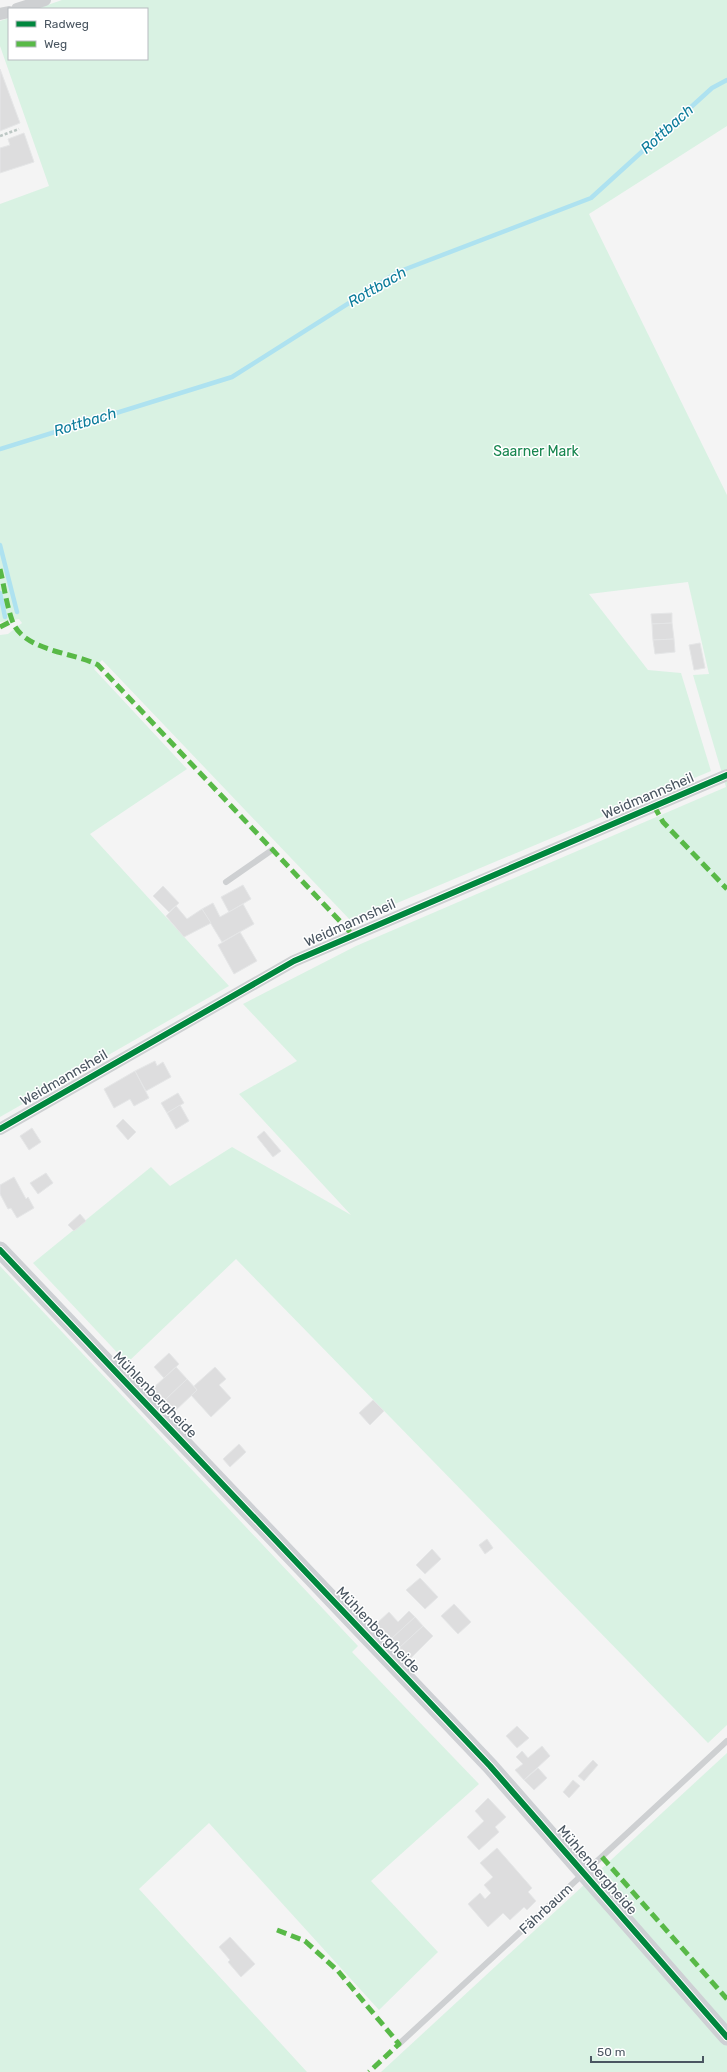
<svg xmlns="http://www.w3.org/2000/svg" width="727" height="2072" viewBox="0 0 727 2072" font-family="Rubik,sans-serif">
	<rect width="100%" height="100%" fill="#f4f4f4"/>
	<!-- green -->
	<g fill="#d9f2e3">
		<polygon points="62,0 727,0 727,126 589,214 727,495 727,1725 708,1743 236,1259 127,1363 33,1263 151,1167 170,1186 232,1147 351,1215 239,1094 297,1061 243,1004 356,946 726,787 693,675 709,674 688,582 589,594 648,670 681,673 711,771 352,922 102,660 94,669 187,769 90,834 229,986 0,1117 0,635 8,634 22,623 19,619 0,622 0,204 49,186 0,46 0,21 9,18 9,59 147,59 147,9 36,9"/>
		<polygon points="0,1266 358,1646 352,1652 479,1784 371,1881 438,1952 379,2010 209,1823 139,1889 307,2072 0,2072"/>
		<polygon points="727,1753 727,2072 381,2072"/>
	</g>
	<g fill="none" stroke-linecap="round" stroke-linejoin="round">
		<!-- stream -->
		<g stroke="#aee2f0" stroke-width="4.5">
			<polyline points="0,449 232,377 398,272 591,198 712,88 727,80"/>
			<polyline points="0,545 17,612"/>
			<polyline points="0,593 5,617"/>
		</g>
	</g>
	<!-- building -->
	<g fill="#ddddde" stroke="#e5e6e7">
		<polygon points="0,69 20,123 0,131"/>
		<polygon points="24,133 34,162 0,173 0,148 10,145 8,139"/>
		<polygon points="672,613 672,623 652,624 651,614"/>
		<polygon points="672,623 674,639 653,640 652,624"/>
		<polygon points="674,639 675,652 655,654 653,640"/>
		<polygon points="700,643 705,668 694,670 689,645"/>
		<polygon points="243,885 251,899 229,912 221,897"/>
		<polygon points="163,886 179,903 169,912 153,896"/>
		<polygon points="213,903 220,917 243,904 254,924 222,942 202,909"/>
		<polygon points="176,906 187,919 202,909 211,923 184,937 166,916"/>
		<polygon points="240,932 257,961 234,974 218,945"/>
		<polygon points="155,1061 157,1066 163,1062 171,1077 146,1091 135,1071"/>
		<polygon points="135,1071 149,1098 134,1106 130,1099 114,1108 104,1089"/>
		<polygon points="178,1093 184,1103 167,1113 161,1103"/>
		<polygon points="180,1105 189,1121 176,1129 167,1113"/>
		<polygon points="123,1119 136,1132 128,1140 116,1126"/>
		<polygon points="32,1128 41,1142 29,1150 20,1136"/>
		<polygon points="264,1131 281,1151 273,1157 257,1137"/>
		<polygon points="46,1173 53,1183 38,1194 30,1183"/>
		<polygon points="14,1177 26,1199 28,1197 34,1208 17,1218 11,1208 8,1209 0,1194 0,1185"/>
		<polygon points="80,1214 86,1221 74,1231 68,1225"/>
		<polygon points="169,1353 179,1364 164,1378 154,1367"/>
		<polygon points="176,1367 187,1379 164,1401 152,1389"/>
		<polygon points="215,1367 226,1379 219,1385 231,1398 211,1417 191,1395 197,1390 194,1386"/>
		<polygon points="187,1379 197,1390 174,1412 164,1401"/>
		<polygon points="373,1400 384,1411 370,1425 359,1413"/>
		<polygon points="239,1444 246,1452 230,1467 223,1459"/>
		<polygon points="487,1539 493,1548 485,1554 479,1545"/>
		<polygon points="432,1549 441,1559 425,1574 416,1565"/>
		<polygon points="420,1578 438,1597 425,1609 406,1590"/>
		<polygon points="454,1604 471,1622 458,1634 441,1616"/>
		<polygon points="409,1611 415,1617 391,1639 376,1624 389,1612 398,1622"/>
		<polygon points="415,1617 423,1626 399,1648 391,1639"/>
		<polygon points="423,1626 433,1636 410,1659 399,1648"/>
		<polygon points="517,1726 529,1738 517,1748 506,1736"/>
		<polygon points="542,1746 550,1756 524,1780 515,1770 523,1764 516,1757 522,1751 528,1758"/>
		<polygon points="593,1760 598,1765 584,1781 578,1776"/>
		<polygon points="538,1768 547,1778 534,1790 524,1780"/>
		<polygon points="573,1780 580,1786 569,1798 563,1792"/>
		<polygon points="488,1798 506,1817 495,1827 499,1832 479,1850 467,1837 484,1821 475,1811"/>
		<polygon points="497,1848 532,1888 528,1892 536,1901 527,1910 524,1907 510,1920 503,1913 488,1927 468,1904 480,1893 485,1899 491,1893 484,1885 493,1877 480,1863"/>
		<polygon points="230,1937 255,1964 241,1977 228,1962 230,1960 219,1947"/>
	</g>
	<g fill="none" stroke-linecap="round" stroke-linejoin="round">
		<!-- path -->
		<polyline stroke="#bcc7c4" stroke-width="2.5" stroke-dasharray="3 2" stroke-linecap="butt" points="0,136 19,129"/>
		<!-- lane -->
		<g stroke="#ced0d2" stroke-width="6">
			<polyline points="226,882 272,850"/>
			<polyline points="399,2044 727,1741"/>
		</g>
		<!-- street -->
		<g stroke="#ced0d2" stroke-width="12">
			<polyline points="17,9 45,0"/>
			<polyline points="0,14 9,12"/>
			<polyline points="0,1129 294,961 727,775"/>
		</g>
		<!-- secondary -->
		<polyline stroke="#ced0d4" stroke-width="17" points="0,1250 490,1766 727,2037"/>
		<!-- quiet -->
		<g stroke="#58b947" stroke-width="5" stroke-dasharray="10 5" stroke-linecap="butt">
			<path d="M 0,569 C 4,585 6,603 12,620 C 22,651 73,652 98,665 L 353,935"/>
			<polyline points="0,627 12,621"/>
			<polyline points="654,806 663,822 727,889"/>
			<polyline points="602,1857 727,1999"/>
			<polyline points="277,1930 305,1941 338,1971 399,2044 369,2072"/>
		</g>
		<defs>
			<g id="cycleway">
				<polyline points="0,1129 294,961 727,775"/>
				<polyline points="0,1250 490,1766 727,2037"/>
			</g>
		</defs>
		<!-- cycleway casing -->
		<use href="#cycleway" stroke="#fff" stroke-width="8"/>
		<!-- cycleway -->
		<use href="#cycleway" stroke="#00873e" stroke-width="6"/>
	</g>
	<g text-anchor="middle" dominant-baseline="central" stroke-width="3" stroke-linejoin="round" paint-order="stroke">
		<!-- park labels -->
		<g font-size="14" fill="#17864f" stroke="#fff">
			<text x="536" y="451">Saarner Mark</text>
		</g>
		<!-- street labels -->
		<g font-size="14" fill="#4a5661" stroke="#fff">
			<text transform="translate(648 796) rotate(-23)">Weidmannsheil</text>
			<text transform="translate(350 923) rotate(-24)">Weidmannsheil</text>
			<text transform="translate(64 1078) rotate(-30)">Weidmannsheil</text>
			<text transform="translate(155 1395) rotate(46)">Mühlenbergheide</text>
			<text transform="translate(378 1630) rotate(46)">Mühlenbergheide</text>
			<text transform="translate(597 1870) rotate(49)">Mühlenbergheide</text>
			<text transform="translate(546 1909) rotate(-43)">Fährbaum</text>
		</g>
		<!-- water labels -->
		<g font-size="15" font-style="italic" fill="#0c7c9b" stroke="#fff">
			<text transform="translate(667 129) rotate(-42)">Rottbach</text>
			<text transform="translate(377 287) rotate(-30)">Rottbach</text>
			<text transform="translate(85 422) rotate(-17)">Rottbach</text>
		</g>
	</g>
	<!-- legend -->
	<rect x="8" y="8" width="140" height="52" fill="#ffffff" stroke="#b7bbc0"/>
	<rect x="16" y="21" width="20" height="6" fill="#00873e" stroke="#b7bbc0"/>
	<text x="44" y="28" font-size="12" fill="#4a5661">Radweg</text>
	<rect x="16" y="41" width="20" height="6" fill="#58b947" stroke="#b7bbc0"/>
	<text x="44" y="48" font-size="12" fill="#4a5661">Weg</text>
	<!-- scale -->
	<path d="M591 2056v6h112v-6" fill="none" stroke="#4a5661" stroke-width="2"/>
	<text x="597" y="2056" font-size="12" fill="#4a5661" stroke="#ffffff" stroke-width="3" paint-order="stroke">50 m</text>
</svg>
